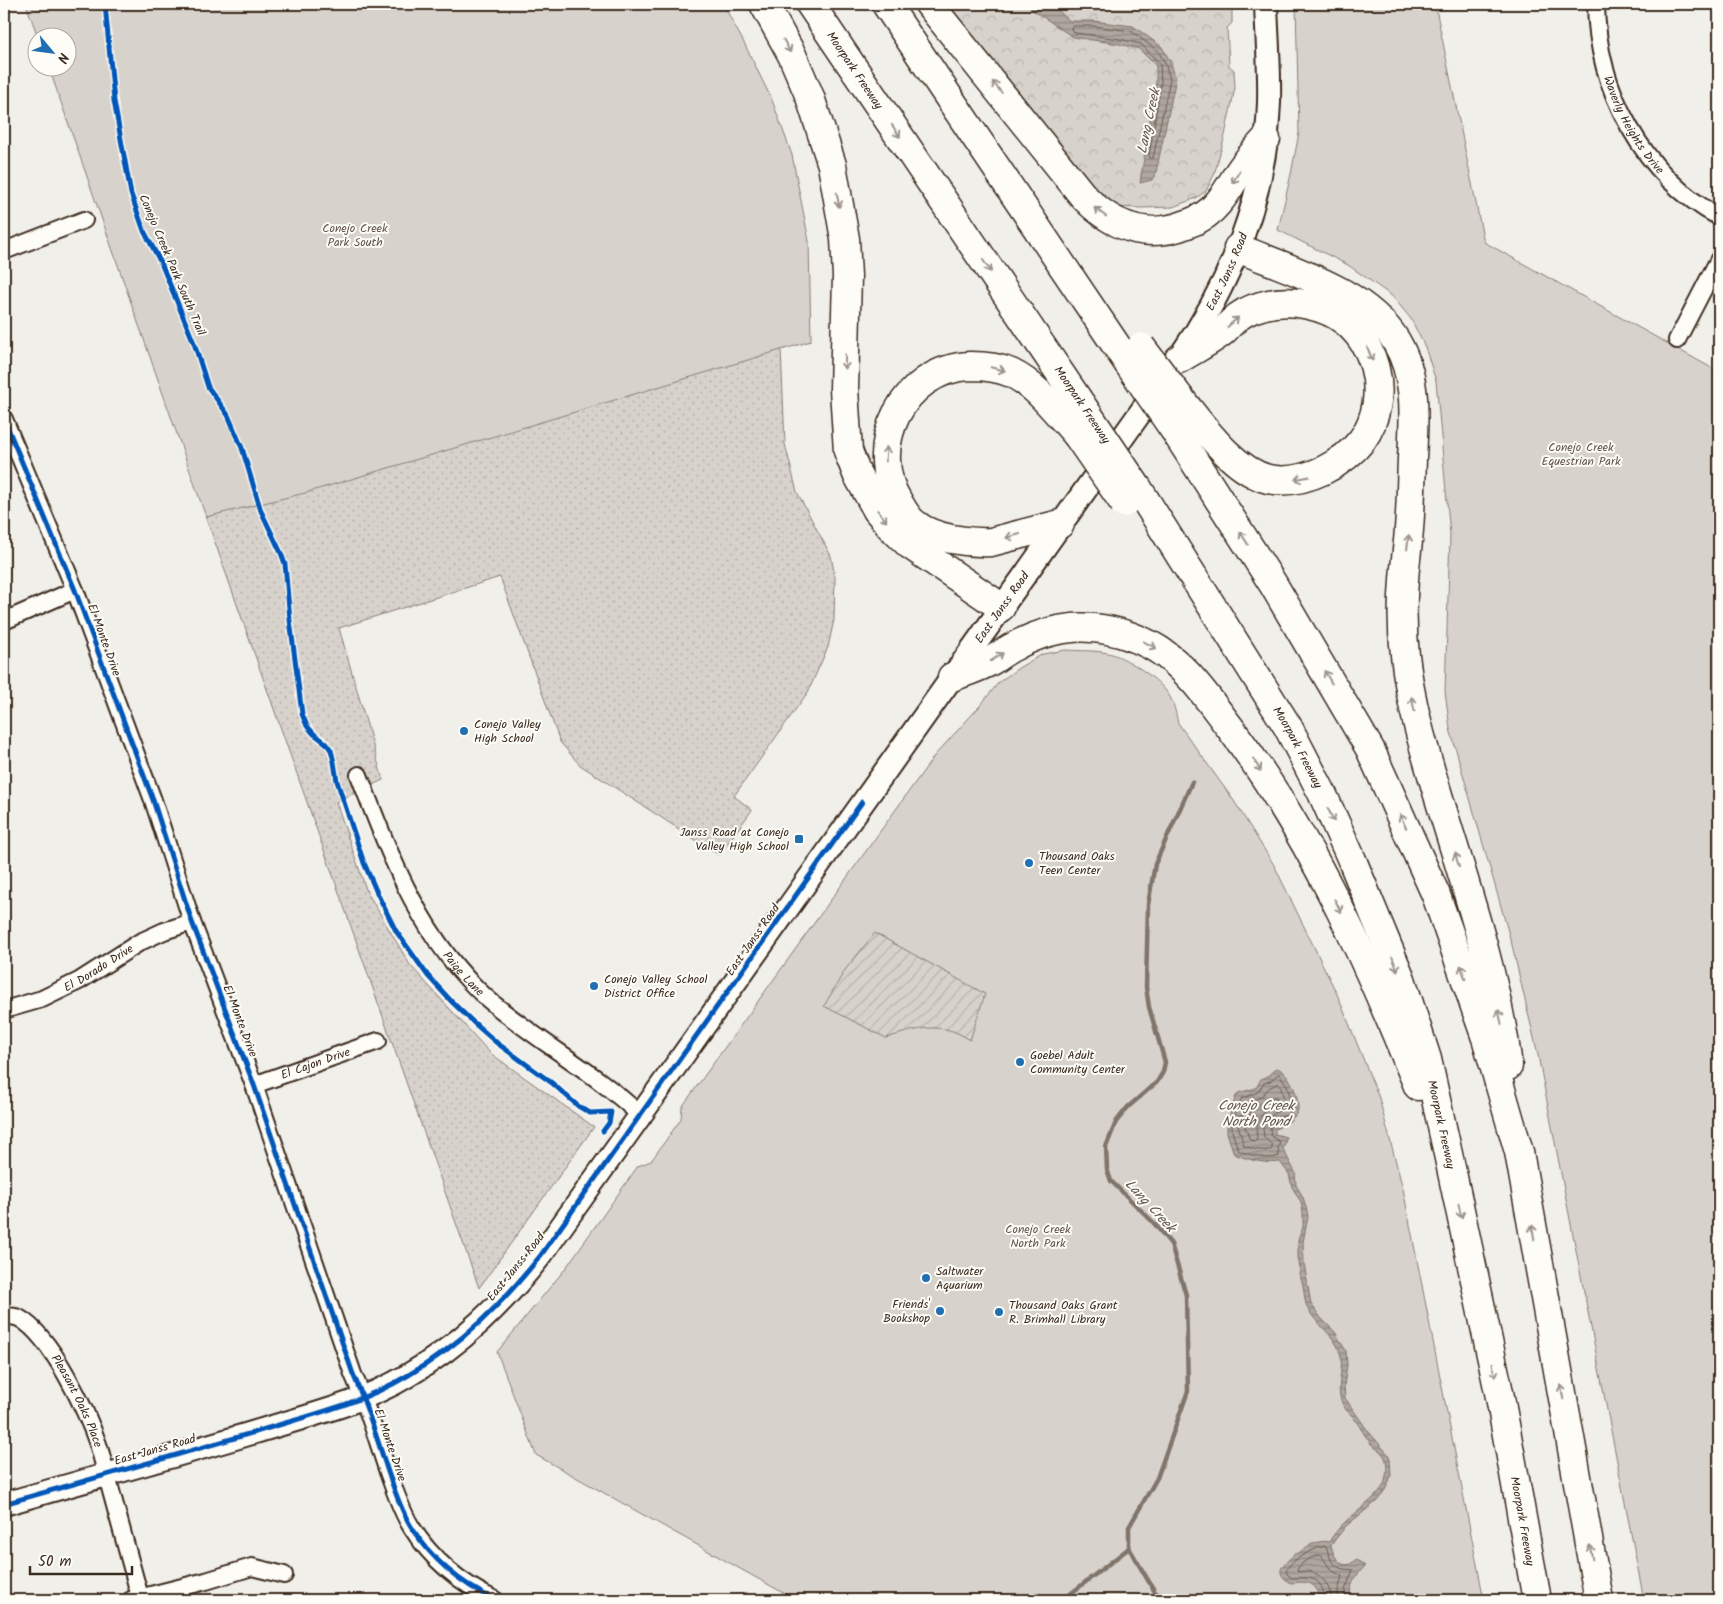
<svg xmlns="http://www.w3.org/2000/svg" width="1723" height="1604" viewBox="0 0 1723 1604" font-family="Kalam,sans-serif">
	<defs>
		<pattern id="grass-dots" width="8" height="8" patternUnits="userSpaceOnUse" patternTransform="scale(1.25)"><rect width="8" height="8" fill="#d7d2cc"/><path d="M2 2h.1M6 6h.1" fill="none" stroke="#b9b4af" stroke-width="1.8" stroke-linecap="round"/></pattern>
		<pattern id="forest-crowns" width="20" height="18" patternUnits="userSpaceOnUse" patternTransform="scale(1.25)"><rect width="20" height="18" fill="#d7d2cc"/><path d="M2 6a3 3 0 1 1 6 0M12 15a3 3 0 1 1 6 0" fill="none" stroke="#b9b4af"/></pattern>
		<pattern id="garden-furrows" width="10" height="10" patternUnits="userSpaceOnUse" patternTransform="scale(1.25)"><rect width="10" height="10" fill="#d7d2cc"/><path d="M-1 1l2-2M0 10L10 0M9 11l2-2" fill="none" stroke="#b9b4af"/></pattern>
		<pattern id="water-rules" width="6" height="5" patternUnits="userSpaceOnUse" patternTransform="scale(1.25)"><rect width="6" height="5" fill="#aea69f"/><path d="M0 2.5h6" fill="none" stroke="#8f8781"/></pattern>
	</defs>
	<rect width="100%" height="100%" fill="#f1efea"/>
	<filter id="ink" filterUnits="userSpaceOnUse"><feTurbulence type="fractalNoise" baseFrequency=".02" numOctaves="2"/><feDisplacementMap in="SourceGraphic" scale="10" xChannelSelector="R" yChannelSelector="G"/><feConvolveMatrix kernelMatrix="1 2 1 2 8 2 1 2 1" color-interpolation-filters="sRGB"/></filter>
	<g filter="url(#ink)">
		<!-- grass -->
		<polygon fill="url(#grass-dots)" stroke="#897e75" points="781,349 785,444 797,492 831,556 835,577 834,620 828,647 808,692 734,796 752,810 719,855 580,765 560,742 500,577 339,628 383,780 336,802 367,892 410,965 490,1053 594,1127 479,1288 206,517"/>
		<!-- forest -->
		<polygon fill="url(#forest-crowns)" stroke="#897e75" points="946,4 1087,4 1095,11 1118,4 1232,4 1232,23 1227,28 1229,66 1234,70 1235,88 1225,135 1214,175 1206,191 1196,198 1173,207 1141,208 1107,207"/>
		<!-- park -->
		<g fill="#d7d2cc" stroke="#897e75">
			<polygon points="26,4 723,4 743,41 772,100 792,155 809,241 811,341 305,493 206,517 49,68 68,68 68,38 38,37"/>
			<polygon points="1296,4 1435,4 1484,242 1719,372 1719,1600 1644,1600 1538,1055 1512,945 1450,729 1445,691 1450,535 1436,381 1425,347 1411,319 1392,296 1348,265 1278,230 1291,174 1299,133"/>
			<path d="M 1065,650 C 1079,651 1099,650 1112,654 C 1128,659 1159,679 1168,694 C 1174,702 1176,714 1178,723 L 1234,801 L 1274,865 L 1337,994 L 1379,1098 L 1403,1189 L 1484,1600 L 796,1600 L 536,1455 L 497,1352 L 565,1269 L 638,1166 L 651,1161 L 681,1119 L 682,1107 L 935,755 L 979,707 L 999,682 L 1020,667 L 1043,654 Z"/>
		</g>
		<!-- garden -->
		<path fill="url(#garden-furrows)" stroke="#897e75" d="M 875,933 L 985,994 L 970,1040 C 941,1020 917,1029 886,1038 L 824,1006 L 845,970 Z"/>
		<!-- water -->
		<g fill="url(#water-rules)" stroke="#80746b">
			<polygon points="1030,4 1051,4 1070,21 1093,21 1133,26 1162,47 1170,61 1176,78 1155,177 1152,180 1140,183 1156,82 1156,66 1139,49 1119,44 1073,37 1031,9"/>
			<path d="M 1276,1068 C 1289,1070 1299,1096 1298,1109 C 1298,1114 1292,1118 1289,1122 L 1285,1120 L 1280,1122 L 1280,1127 L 1275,1129 L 1275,1134 L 1286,1137 L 1286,1140 L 1283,1149 L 1295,1172 L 1296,1185 L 1303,1197 L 1307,1211 L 1308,1217 L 1303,1242 L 1304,1263 L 1311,1304 L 1321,1318 L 1335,1332 L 1346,1351 L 1347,1365 L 1344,1386 L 1345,1398 L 1368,1431 L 1388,1454 L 1390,1459 L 1391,1475 L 1387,1487 L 1377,1501 L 1346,1526 L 1331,1545 C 1333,1553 1338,1568 1350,1564 C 1352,1563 1354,1561 1357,1560 L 1365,1566 C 1355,1577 1349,1585 1350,1600 L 1323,1600 C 1318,1597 1320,1594 1317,1590 C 1311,1580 1301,1582 1291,1583 C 1275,1574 1280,1566 1292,1557 C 1297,1552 1291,1555 1299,1553 C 1305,1546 1320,1539 1329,1542 C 1333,1535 1338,1529 1343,1524 C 1354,1513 1382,1495 1385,1481 C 1387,1471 1389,1460 1381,1452 C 1379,1450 1375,1448 1372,1445 C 1365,1437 1360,1426 1353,1417 C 1350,1413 1345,1410 1343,1405 C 1334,1388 1345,1371 1340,1353 C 1335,1335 1318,1326 1309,1311 C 1302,1300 1306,1285 1299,1275 L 1300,1268 L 1298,1257 L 1298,1240 L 1303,1227 L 1303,1213 L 1301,1202 L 1292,1187 L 1289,1174 L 1280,1162 C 1265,1164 1249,1160 1234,1154 L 1227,1133 L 1227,1123 L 1236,1096 L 1238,1093 L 1256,1088 L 1261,1079 L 1270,1075 Z"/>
		</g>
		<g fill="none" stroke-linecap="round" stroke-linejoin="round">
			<!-- shore -->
			<g stroke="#695c52" stroke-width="1">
				<polygon points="1073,26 1093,26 1131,31 1158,51 1165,63 1170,79 1153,158 1150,158 1149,156 1161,83 1160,64 1141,44 1120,39 1075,33 1071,29"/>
				<path d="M 1279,1074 L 1287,1085 L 1293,1108 L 1288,1115 L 1278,1118 L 1270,1128 L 1271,1136 L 1280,1142 L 1278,1148 L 1279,1156 C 1268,1161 1249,1155 1238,1150 L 1232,1131 L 1232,1124 L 1241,1099 L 1258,1092 L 1264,1083 L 1270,1081 Z"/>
				<path d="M 1278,1084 L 1281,1088 L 1286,1107 L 1285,1109 L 1274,1113 L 1266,1122 L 1263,1128 L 1264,1137 L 1272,1145 L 1272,1149 C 1264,1152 1252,1149 1244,1146 L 1238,1125 L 1246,1104 L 1261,1097 L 1269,1088 Z"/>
				<path d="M 1273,1097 L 1276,1097 L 1277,1103 C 1261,1111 1255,1121 1257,1140 L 1255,1141 L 1250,1140 L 1245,1127 L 1252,1109 L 1267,1103 Z"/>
				<path d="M 1325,1600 C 1322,1576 1311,1577 1292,1578 L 1288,1575 L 1286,1571 C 1290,1560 1313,1549 1324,1546 L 1326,1547 C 1329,1555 1331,1564 1340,1568 C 1345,1570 1349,1569 1353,1570 L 1345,1590 L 1345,1600"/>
				<path d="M 1332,1600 C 1330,1583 1317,1567 1299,1572 L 1297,1570 C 1301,1562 1312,1556 1321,1555 L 1331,1570 L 1342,1576 L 1338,1591 L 1339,1600"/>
			</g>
			<!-- stream -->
			<g stroke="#80746b" stroke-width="4.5">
				<polyline points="1129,1548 1155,1592 1167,1600"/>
				<polyline points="1060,1600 1069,1595 1129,1548 1129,1527 1157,1478 1188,1391 1186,1295 1171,1244 1153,1222 1111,1181 1107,1169 1106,1147 1116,1122 1128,1107 1157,1082 1163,1072 1165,1062 1149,1007 1146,987 1148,905 1155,864 1192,782"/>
			</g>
			<defs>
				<g id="minor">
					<path id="s1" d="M 1596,4 C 1597,89 1643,176 1719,217"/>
					<polyline points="4,251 84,220"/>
					<polyline points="1677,340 1719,259"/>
					<path d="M 4,419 L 75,590 L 153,800 L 192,922 L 254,1085 L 353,1374 C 367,1405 377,1439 388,1472 C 395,1491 401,1511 412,1528 C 432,1560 462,1584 495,1600"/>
					<polyline points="4,621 75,590"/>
					<path id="s2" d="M 359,775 C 390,856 422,942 489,1000 C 537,1041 594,1071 640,1115"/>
					<path id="s3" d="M 4,1010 L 42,999 L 79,981 L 140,942 L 164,931 L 192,922"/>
					<path id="s4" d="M 254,1085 L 378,1041"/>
					<path id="s5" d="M 4,1316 C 9,1316 14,1316 19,1318 C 52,1336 87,1412 99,1447 L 140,1597"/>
					<polyline points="131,1600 206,1581 252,1567 284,1575"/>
				</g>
				<g id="secondary">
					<path id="s6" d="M 1179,358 C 1231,283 1266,195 1269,103 C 1270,70 1267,37 1266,4"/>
					<path id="s7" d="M 4,1504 C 90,1479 176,1456 262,1430 C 311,1415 362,1403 407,1376 C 462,1344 502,1304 541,1255 L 1160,385"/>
				</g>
				<g id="motorway">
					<polyline points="764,4 792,55 810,97 832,165 845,239 847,276 844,389 846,421 848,451 857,474 877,510 890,526 910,545 1001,607"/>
					<path id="s8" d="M 810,4 L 1089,416"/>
					<polyline points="886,4 1128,363"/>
					<path d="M 929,4 L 1084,197 C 1113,227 1147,240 1187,224 C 1199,220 1210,213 1218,203 C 1226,194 1231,185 1237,175 C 1245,162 1256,150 1266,139"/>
					<path d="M 1238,248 C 1290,270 1366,291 1396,341 C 1418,378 1414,418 1412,459 C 1411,483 1411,506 1409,529 C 1408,546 1405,563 1404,580 C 1402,605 1402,631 1405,655 C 1410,703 1424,749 1438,795 C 1465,885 1496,973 1508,1066"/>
					<path d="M 1179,359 C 1193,350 1208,343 1221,333 C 1225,330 1228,326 1232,322 C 1240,314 1250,309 1261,306 C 1284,299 1306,302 1328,311 C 1376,332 1393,397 1362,440 C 1352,453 1338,463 1324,470 C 1307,478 1287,483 1268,479 C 1236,471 1209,434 1189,410"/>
					<polyline points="1175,431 1273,584 1370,749 1436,895 1487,1041 1519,1152 1599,1600"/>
					<path id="s9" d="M 1137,487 L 1288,727 L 1322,793 L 1352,860 L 1401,979 L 1427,1059 L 1450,1163 L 1500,1397 L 1537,1600"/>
					<path d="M 1060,524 L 991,542 C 969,543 933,539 915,524 C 908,519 903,510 899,503 C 864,447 903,369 970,366 C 984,366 998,367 1011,373 C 1038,386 1057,413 1077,435"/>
					<path d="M 952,677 C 965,672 979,668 991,661 C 998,657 1005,651 1013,647 C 1036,634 1066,625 1093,628 C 1118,630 1146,640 1166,655 C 1193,675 1211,703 1231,729 C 1312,837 1367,961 1418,1086"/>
				</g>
			</defs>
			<!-- minor casing -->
			<use href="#minor" stroke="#3b2a1e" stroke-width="20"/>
			<!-- secondary casing -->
			<use href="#secondary" stroke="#3b2a1e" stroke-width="26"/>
			<!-- motorway casing -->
			<use href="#motorway" stroke="#3b2a1e" stroke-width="31"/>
			<!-- minor -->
			<use href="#minor" stroke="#fdfcf7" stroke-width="16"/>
			<!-- secondary -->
			<use href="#secondary" stroke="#fdfcf7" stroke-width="22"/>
			<!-- motorway -->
			<use href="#motorway" stroke="#fdfcf7" stroke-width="28"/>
			<defs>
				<g id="motorway-bridge">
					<polyline points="1141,347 1189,410"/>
					<polyline points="1128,363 1175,431"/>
					<polyline points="1089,416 1137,487"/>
					<polyline points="1077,435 1124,503"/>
				</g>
			</defs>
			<!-- motorway-bridge casing -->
			<use href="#motorway-bridge" stroke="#3b2a1e" stroke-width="31" stroke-linecap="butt"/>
			<!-- motorway-bridge -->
			<use href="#motorway-bridge" stroke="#fdfcf7" stroke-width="28"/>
			<defs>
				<g id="cycleway">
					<polyline points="105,4 114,101 131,194 144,231 161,263 194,343 208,387 228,415 242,448 261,511 281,553 285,564 290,620 302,714 307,726 314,734 326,743 331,750 334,762 337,781 364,863 378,895 396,931 428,976 452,1002 473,1022 497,1043 552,1083 578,1106 590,1113 611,1112 609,1123 603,1131"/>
					<path d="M 4,419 L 75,590 L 153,800 L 192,922 L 254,1085 L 353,1374 C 367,1405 377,1439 388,1472 C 395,1491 401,1511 412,1528 C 432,1560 462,1584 495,1600"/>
					<path d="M 4,1504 C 90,1479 176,1456 262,1430 C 311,1415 362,1403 407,1376 C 462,1344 502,1304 541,1255 L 862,802"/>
				</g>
			</defs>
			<!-- cycleway casing -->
			<use href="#cycleway" stroke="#fdfcf7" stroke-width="8"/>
			<!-- cycleway -->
			<use href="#cycleway" stroke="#0057b8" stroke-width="5"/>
		</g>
		<!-- one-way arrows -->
		<defs><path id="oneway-shaft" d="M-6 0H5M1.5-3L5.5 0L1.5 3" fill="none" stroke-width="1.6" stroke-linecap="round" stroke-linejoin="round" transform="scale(1.25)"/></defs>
		<g stroke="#9c938a">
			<use href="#oneway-shaft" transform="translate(787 46) rotate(61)"/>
			<use href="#oneway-shaft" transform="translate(997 87) rotate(-129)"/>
			<use href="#oneway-shaft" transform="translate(896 131) rotate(56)"/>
			<use href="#oneway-shaft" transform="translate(1236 177) rotate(121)"/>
			<use href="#oneway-shaft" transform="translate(838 200) rotate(80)"/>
			<use href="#oneway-shaft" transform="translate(1100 212) rotate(-143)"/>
			<use href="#oneway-shaft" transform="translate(987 266) rotate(56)"/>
			<use href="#oneway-shaft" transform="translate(1233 322) rotate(-42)"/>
			<use href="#oneway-shaft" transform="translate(1370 354) rotate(68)"/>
			<use href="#oneway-shaft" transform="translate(845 362) rotate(91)"/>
			<use href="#oneway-shaft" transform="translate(998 369) rotate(14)"/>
			<use href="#oneway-shaft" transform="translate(886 454) rotate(-88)"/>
			<use href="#oneway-shaft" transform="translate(1302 478) rotate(169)"/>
			<use href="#oneway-shaft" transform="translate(882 516) rotate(52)"/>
			<use href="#oneway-shaft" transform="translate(1013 536) rotate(164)"/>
			<use href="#oneway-shaft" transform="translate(1244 538) rotate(-122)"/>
			<use href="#oneway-shaft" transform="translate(1408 542) rotate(-83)"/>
			<use href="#oneway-shaft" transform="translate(1150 645) rotate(28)"/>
			<use href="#oneway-shaft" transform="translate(997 657) rotate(-33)"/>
			<use href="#oneway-shaft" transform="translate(1328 677) rotate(-120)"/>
			<use href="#oneway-shaft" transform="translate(1413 704) rotate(-102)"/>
			<use href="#oneway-shaft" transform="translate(1257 765) rotate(58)"/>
			<use href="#oneway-shaft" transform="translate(1331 815) rotate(65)"/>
			<use href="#oneway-shaft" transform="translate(1403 821) rotate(-114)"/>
			<use href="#oneway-shaft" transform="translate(1457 860) rotate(-106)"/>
			<use href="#oneway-shaft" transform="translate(1338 906) rotate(62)"/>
			<use href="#oneway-shaft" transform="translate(1395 964) rotate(69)"/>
			<use href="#oneway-shaft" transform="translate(1463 972) rotate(-109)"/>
			<use href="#oneway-shaft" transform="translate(1500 1017) rotate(-103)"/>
			<use href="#oneway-shaft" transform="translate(1460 1211) rotate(78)"/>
			<use href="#oneway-shaft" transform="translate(1533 1232) rotate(-100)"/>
			<use href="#oneway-shaft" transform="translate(1494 1370) rotate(78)"/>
			<use href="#oneway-shaft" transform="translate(1562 1392) rotate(-100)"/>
			<use href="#oneway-shaft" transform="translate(1591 1552) rotate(-100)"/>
		</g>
	</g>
	<!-- markers -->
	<g fill="#1f6fb2" stroke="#fdfcf7" stroke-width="2">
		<circle cx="464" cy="731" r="5"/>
		<rect x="794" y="834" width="10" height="10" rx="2.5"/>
		<circle cx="1029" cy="863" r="5"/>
		<circle cx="594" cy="986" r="5"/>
		<circle cx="1020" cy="1062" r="5"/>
		<circle cx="926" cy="1278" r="5"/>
		<circle cx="940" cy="1311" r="5"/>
		<circle cx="999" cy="1312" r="5"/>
	</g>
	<g text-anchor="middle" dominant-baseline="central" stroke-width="4" stroke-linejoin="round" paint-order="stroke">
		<!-- street labels -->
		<g font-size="12" fill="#3b2a1e" stroke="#fdfcf7">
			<text stroke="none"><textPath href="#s8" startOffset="80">Moorpark Freeway</textPath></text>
			<text stroke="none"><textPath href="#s1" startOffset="129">Waverly Heights Drive</textPath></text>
			<text transform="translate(172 265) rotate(67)">Conejo Creek Park South Trail</text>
			<text stroke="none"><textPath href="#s6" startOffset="99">East Janss Road</textPath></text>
			<text transform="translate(1082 405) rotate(56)">Moorpark Freeway</text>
			<text stroke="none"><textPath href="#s7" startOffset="1400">East Janss Road</textPath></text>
			<text transform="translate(104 640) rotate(70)">El Monte Drive</text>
			<text stroke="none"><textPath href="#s9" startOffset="306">Moorpark Freeway</textPath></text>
			<text transform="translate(753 940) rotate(-55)">East Janss Road</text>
			<text stroke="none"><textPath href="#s3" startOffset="104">El Dorado Drive</textPath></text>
			<text stroke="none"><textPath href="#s2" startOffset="226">Paige Lane</textPath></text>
			<text transform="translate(240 1021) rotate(69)">El Monte Drive</text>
			<text stroke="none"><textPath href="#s4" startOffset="65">El Cajon Drive</textPath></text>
			<text stroke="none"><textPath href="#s9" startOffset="711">Moorpark Freeway</textPath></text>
			<text transform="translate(516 1267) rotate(-51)">East Janss Road</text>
			<text stroke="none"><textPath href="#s5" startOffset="118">Pleasant Oaks Place</textPath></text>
			<text transform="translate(390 1445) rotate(71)">El Monte Drive</text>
			<text transform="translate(155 1450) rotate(-16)">East Janss Road</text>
			<text stroke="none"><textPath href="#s9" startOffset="1116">Moorpark Freeway</textPath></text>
		</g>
		<!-- park labels -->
		<g font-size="12" fill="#62544a" stroke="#fdfcf7">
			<text x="355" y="228">Conejo Creek<tspan x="355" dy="14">Park South</tspan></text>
			<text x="1581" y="447">Conejo Creek<tspan x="1581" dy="14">Equestrian Park</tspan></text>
			<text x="1038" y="1229">Conejo Creek<tspan x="1038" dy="14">North Park</tspan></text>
		</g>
		<!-- poi labels -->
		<g font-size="12" fill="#3b2a1e" stroke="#fdfcf7" text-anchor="start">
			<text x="474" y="724">Conejo Valley<tspan x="474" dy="14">High School</tspan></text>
			<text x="789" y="832" text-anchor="end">Janss Road at Conejo<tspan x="789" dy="14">Valley High School</tspan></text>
			<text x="1039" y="856">Thousand Oaks<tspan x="1039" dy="14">Teen Center</tspan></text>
			<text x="604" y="979">Conejo Valley School<tspan x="604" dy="14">District Office</tspan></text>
			<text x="1030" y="1055">Goebel Adult<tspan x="1030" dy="14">Community Center</tspan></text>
			<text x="936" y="1271">Saltwater<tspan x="936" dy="14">Aquarium</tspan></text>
			<text x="930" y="1304" text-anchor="end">Friends'<tspan x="930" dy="14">Bookshop</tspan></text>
			<text x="1009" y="1305">Thousand Oaks Grant<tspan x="1009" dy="14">R. Brimhall Library</tspan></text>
		</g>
		<!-- water labels -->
		<g font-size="14" font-style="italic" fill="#63554b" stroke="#fdfcf7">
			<text transform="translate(1149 121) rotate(-78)">Lang Creek</text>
			<text x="1256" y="1106">Conejo Creek<tspan x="1256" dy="16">North Pond</tspan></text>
			<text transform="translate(1150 1206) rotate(47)">Lang Creek</text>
		</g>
	</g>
	<!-- margin -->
	<rect width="1723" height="1604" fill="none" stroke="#fdfcf7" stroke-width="20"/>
	<rect x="10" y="10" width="1703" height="1584" fill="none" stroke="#3b2a1e" stroke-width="2" filter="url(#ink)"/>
	<!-- north arrow -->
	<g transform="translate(52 52) rotate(119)"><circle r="24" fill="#fdfcf7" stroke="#afa8a0"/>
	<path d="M0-4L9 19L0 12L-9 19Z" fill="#1f6fb2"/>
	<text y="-8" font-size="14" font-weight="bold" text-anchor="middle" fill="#3b2a1e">N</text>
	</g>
	<!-- scale -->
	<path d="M30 1566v8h102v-8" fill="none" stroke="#3b2a1e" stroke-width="2.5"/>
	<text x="38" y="1566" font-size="15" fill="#3b2a1e" stroke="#fdfcf7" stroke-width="4" paint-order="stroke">50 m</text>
</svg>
